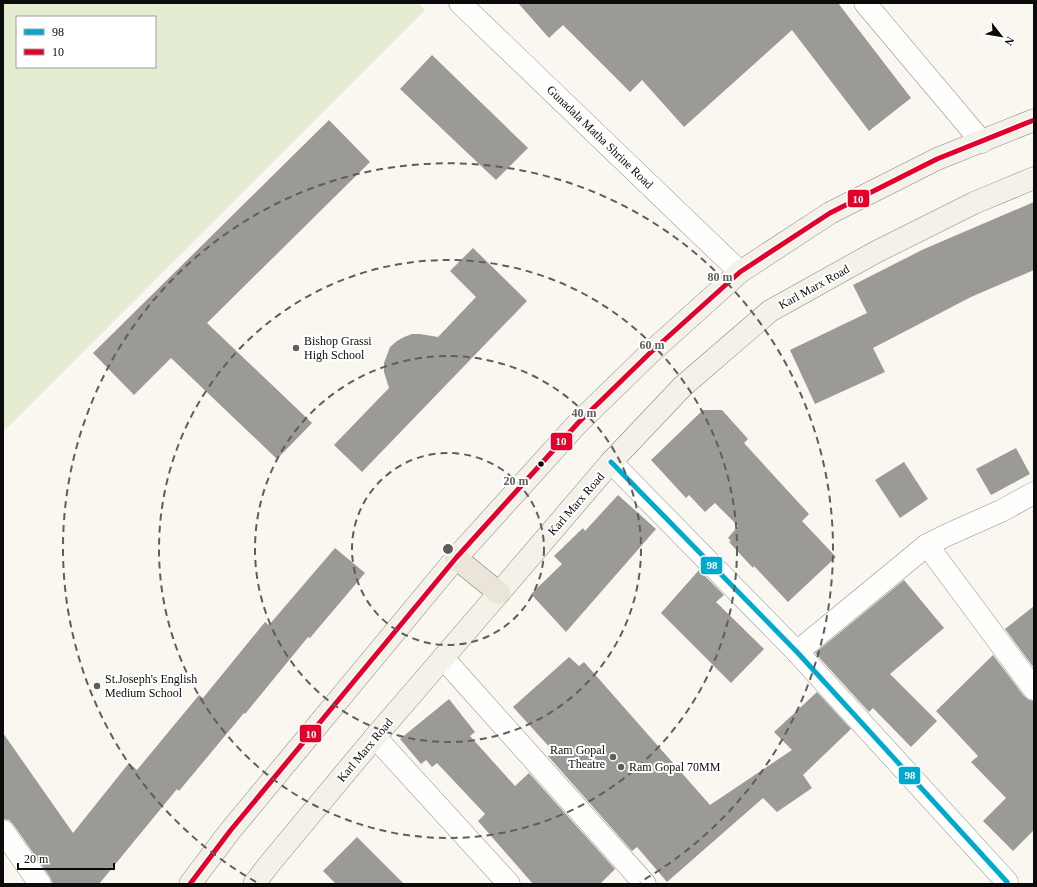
<svg xmlns="http://www.w3.org/2000/svg" width="1037" height="887" viewBox="0 0 1037 887" font-family="Georgia,serif">
	<rect width="100%" height="100%" fill="#f9f7f0"/>
	<!-- green -->
	<path fill="#e4ecd2" fill-rule="evenodd" d="M 3,3 L 418,3 L 425,10 L 3,432 ZM 17,17 L 155,17 L 155,67 L 17,67 Z"/>
	<!-- building -->
	<g fill="#9c9a96">
		<polygon points="518,3 838,3 911,98 869,131 792,30 684,127 642,80 630,92 563,25 549,38"/>
		<polygon points="432,55 528,148 496,180 400,89"/>
		<polygon points="329,120 370,162 207,323 312,423 277,459 171,358 134,395 93,353"/>
		<polygon points="1034,202 1034,270 971,297 873,348 885,372 815,404 790,350 867,313 853,285 924,249"/>
		<polygon points="473,248 527,301 362,472 334,445 389,388 384,372 384,363 390,347 397,341 404,337 412,334 420,334 438,337 476,297 450,271"/>
		<polygon points="703,410 722,410 748,439 744,443 809,514 802,521 836,557 788,602 754,566 753,568 729,542 731,541 728,538 738,526 715,503 705,512 689,495 686,498 651,460"/>
		<polygon points="1016,448 1030,474 991,495 976,469"/>
		<polygon points="904,462 928,499 900,518 875,480"/>
		<polygon points="618,495 656,529 566,632 531,594 562,564 554,556 583,528 585,531"/>
		<polygon points="335,548 365,573 310,638 308,637 245,714 244,713 179,791 177,789 99,884 54,884 52,882 50,877 13,824 9,820 3,819 3,733 73,833 129,763 137,770 199,695 203,698 265,622 269,625"/>
		<polygon points="699,570 724,595 716,602 764,649 731,683 661,613"/>
		<polygon points="904,580 944,628 890,674 937,721 911,747 873,708 869,712 815,653"/>
		<polygon points="1034,606 1034,668 1005,629"/>
		<polygon points="993,655 1024,696 1029,700 1034,701 1034,830 1013,851 983,821 1006,798 971,762 978,756 936,711"/>
		<polygon points="569,657 579,666 584,662 710,805 792,750 774,732 817,692 851,729 803,775 812,788 777,812 763,798 667,882 637,847 632,851 548,756 553,751 513,707"/>
		<polygon points="449,699 475,732 470,736 515,786 529,773 615,869 600,884 533,884 478,821 485,814 437,763 432,767 426,760 421,764 400,739"/>
		<polygon points="357,837 404,884 336,884 323,871"/>
	</g>
	<g fill="none" stroke-linecap="round" stroke-linejoin="round">
		<defs>
			<g id="street">
				<polyline points="460,3 740,272"/>
				<polyline points="865,3 982,142"/>
				<polyline points="611,462 797,652 1007,882"/>
				<polyline points="927,545 1034,689"/>
				<polyline points="797,652 927,545 947,535 1001,511 1034,493"/>
				<polyline points="443,658 645,884"/>
				<polyline points="375,737 509,884"/>
				<polyline points="3,831 40,884"/>
			</g>
			<g id="secondary">
				<polyline points="190,884 230,831 456,558 578,423 650,353 740,272 830,213 937,159 1034,120"/>
				<polyline points="254,884 271,862 375,737 499,593 611,462 683,386 770,311 876,252 974,203 1034,178"/>
			</g>
			<polyline id="primary" points="456,558 499,593"/>
		</defs>
		<!-- street casing -->
		<use href="#street" stroke="#92918e" stroke-width="23"/>
		<!-- secondary casing -->
		<use href="#secondary" stroke="#898885" stroke-width="23"/>
		<!-- primary casing -->
		<use href="#primary" stroke="#7f7f7b" stroke-width="23"/>
		<!-- street -->
		<use href="#street" stroke="#fefefd" stroke-width="22"/>
		<!-- secondary -->
		<use href="#secondary" stroke="#f3f1e8" stroke-width="22"/>
		<!-- primary -->
		<use href="#primary" stroke="#eae4d9" stroke-width="22"/>
		<defs>
			<polyline id="bus-1" points="611,462 797,652 1007,882"/>
			<polyline id="bus-2" points="190,884 230,831 456,558 578,423 650,353 740,272 830,213 937,159 1034,120"/>
		</defs>
		<!-- bus-1 casing -->
		<use href="#bus-1" stroke="#fff" stroke-width="8"/>
		<!-- bus-2 casing -->
		<use href="#bus-2" stroke="#fff" stroke-width="8"/>
		<!-- bus-1 -->
		<use href="#bus-1" stroke="#00a9ce" stroke-width="5"/>
		<!-- bus-2 -->
		<use href="#bus-2" stroke="#e4002b" stroke-width="5"/>
	</g>
	<!-- distance rings -->
	<g fill="none" stroke="#5e5e5b" stroke-width="2" stroke-dasharray="7 5">
		<circle cx="448" cy="549" r="96"/>
		<circle cx="448" cy="549" r="193"/>
		<circle cx="448" cy="549" r="289"/>
		<path d="M256 882A385 385 0 1 1 640 882"/>
	</g>
	<!-- markers -->
	<g fill="#5e5e5b" stroke="#fff" stroke-width="1.5">
		<circle cx="296" cy="348" r="4"/>
		<circle cx="97" cy="686" r="4"/>
		<circle cx="613" cy="757" r="4"/>
		<circle cx="621" cy="767" r="4"/>
	</g>
	<circle fill="#0b0b0b" stroke="#fff" stroke-width="1.5" cx="541" cy="464" r="3.5"/>
	<g text-anchor="middle" dominant-baseline="central" stroke-width="4" stroke-linejoin="round" paint-order="stroke">
		<!-- street labels -->
		<g font-size="12" fill="#0b0b0b" stroke="#fff">
			<text transform="translate(600 137) rotate(44)">Gunadala Matha Shrine Road</text>
			<text transform="translate(814 287) rotate(-29)">Karl Marx Road</text>
			<text transform="translate(576 504) rotate(-49)">Karl Marx Road</text>
			<text transform="translate(365 750) rotate(-50)">Karl Marx Road</text>
		</g>
		<!-- poi labels -->
		<g font-size="12" fill="#0b0b0b" stroke="#fff" text-anchor="start">
			<text x="304" y="341">Bishop Grassi<tspan x="304" dy="14">High School</tspan></text>
			<text x="105" y="679">St.Joseph's English<tspan x="105" dy="14">Medium School</tspan></text>
			<text x="605" y="750" text-anchor="end">Ram Gopal<tspan x="605" dy="14">Theatre</tspan></text>
			<text x="629" y="767">Ram Gopal 70MM</text>
		</g>
	</g>
	<circle cx="448" cy="549" r="6" fill="#5e5e5b" stroke="#fff" stroke-width="2"/>
	<g font-size="12" text-anchor="middle" font-weight="bold" fill="#5e5e5b" stroke="#fff" stroke-width="4" stroke-linejoin="round" paint-order="stroke">
		<text x="720" y="281">80 m</text>
		<text x="652" y="349">60 m</text>
		<text x="584" y="417">40 m</text>
		<text x="516" y="485">20 m</text>
	</g>
	<g stroke="#fff" stroke-width="1.5">
		<rect x="847" y="189" width="23" height="19" rx="4" fill="#e4002b"/>
		<rect x="550" y="432" width="23" height="19" rx="4" fill="#e4002b"/>
		<rect x="700" y="556" width="23" height="19" rx="4" fill="#00a9ce"/>
		<rect x="299" y="724" width="23" height="19" rx="4" fill="#e4002b"/>
		<rect x="898" y="766" width="23" height="19" rx="4" fill="#00a9ce"/>
	</g>
	<g font-size="11" text-anchor="middle" font-weight="bold" fill="#fff">
		<text x="858" y="203">10</text>
		<text x="561" y="445">10</text>
		<text x="712" y="569">98</text>
		<text x="311" y="738">10</text>
		<text x="910" y="779">98</text>
	</g>
	<!-- border -->
	<rect width="1037" height="887" fill="none" stroke="#0b0b0b" stroke-width="8"/>
	<!-- legend -->
	<rect x="16" y="16" width="140" height="52" fill="#ffffff" stroke="#9d9d9d"/>
	<rect x="24" y="29" width="20" height="6" fill="#00a9ce" stroke="#9d9d9d"/>
	<text x="52" y="36" font-size="12" fill="#0b0b0b">98</text>
	<rect x="24" y="49" width="20" height="6" fill="#e4002b" stroke="#9d9d9d"/>
	<text x="52" y="56" font-size="12" fill="#0b0b0b">10</text>
	<!-- north arrow -->
	<g transform="translate(1001 36) rotate(121)" stroke="#ffffff" stroke-width="3" paint-order="stroke">
	<path d="M0-3L7 15L0 10L-7 15Z" fill="#0b0b0b"/>
	<text y="-6" font-size="11" font-weight="bold" text-anchor="middle" fill="#0b0b0b">N</text>
	</g>
	<!-- scale -->
	<path d="M18 863v6h96v-6" fill="none" stroke="#0b0b0b" stroke-width="2"/>
	<text x="24" y="863" font-size="12" fill="#0b0b0b" stroke="#ffffff" stroke-width="3" paint-order="stroke">20 m</text>
</svg>
